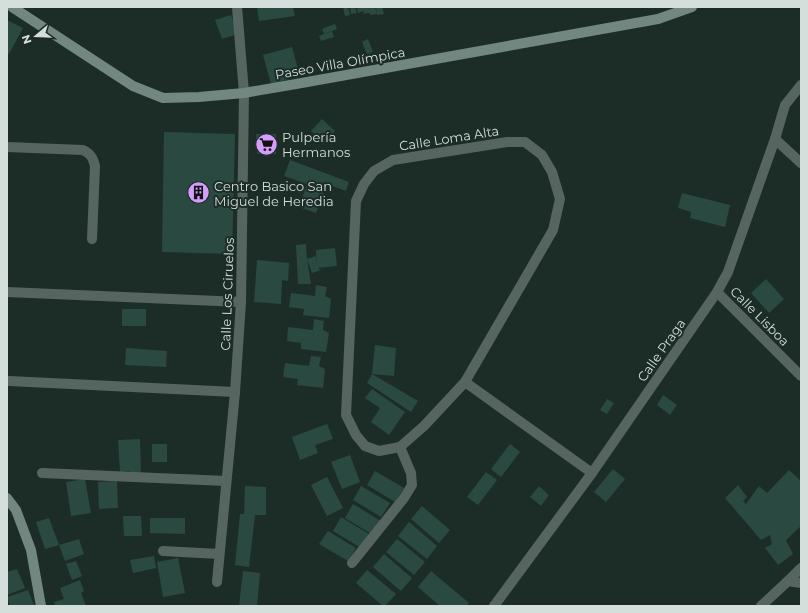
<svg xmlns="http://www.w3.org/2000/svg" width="808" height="613" viewBox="0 0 808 613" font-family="Montserrat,sans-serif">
	<rect width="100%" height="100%" fill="#1c2d28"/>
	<!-- building -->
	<g fill="#2a4940">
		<polygon points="257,7 293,7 295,16 259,21"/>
		<polygon points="343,7 348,7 350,15 345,16"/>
		<polygon points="350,7 355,7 357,13 351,14"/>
		<polygon points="357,7 375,7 377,14 370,15 370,13 363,14 364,11 358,13"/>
		<polygon points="376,7 382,7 384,14 377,15"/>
		<polygon points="231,15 238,34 222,39 215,20"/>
		<polygon points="7,20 23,28 9,54 7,53"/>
		<polygon points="335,24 337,29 324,34 322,29"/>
		<polygon points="332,31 334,37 321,41 319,36"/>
		<polygon points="368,39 373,52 367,54 362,42"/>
		<polygon points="292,47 300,76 271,84 263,55"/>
		<polygon points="322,119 335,131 325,143 311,131"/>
		<polygon points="164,132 235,134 232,254 162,252"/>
		<polygon points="256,134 276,134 276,154 257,154"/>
		<polygon points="290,160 349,182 346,191 327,184 316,213 299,207 307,184 284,176"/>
		<polygon points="682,193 730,205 725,227 690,218 691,212 678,208"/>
		<polygon points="306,244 307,259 316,256 317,265 316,250 335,248 337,266 318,268 321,270 312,273 307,259 311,284 298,284 296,245"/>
		<polygon points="257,260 289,263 288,281 282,280 281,304 254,302"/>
		<polygon points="766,279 784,299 769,313 751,293"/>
		<polygon points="316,285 327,287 325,296 331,299 329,318 303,315 304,309 289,307 291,293 315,296"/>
		<rect x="122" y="309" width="24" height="17"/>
		<polygon points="314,319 324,321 323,330 329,333 326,352 301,349 301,343 287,341 288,327 313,330"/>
		<polygon points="375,345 396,348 394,376 372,374 418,401 411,412 367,383 372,374"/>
		<polygon points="126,348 167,351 166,367 125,365"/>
		<polygon points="311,356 321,357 319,366 325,369 323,388 297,385 298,379 283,377 285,363 309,366"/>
		<polygon points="372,389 405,412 389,435 371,422 380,408 365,398"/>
		<polygon points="663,395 677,405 670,415 657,405"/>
		<polygon points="607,399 614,403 607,414 600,410"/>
		<polygon points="327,424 333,439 315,445 318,453 300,460 292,437"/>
		<polygon points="140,439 141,474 129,474 130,471 120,472 118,440"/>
		<rect x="152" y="444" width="15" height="18"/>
		<polygon points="510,444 520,452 501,477 491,469"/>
		<polygon points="350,455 360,482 342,489 331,462"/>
		<polygon points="613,469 625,479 606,502 594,492"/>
		<polygon points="789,470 801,481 801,526 786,540 793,554 778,565 765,548 772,544 770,535 761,540 725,498 738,485 747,497 743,501 746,504 759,486 767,493"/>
		<polygon points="375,471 404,488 395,502 367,485"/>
		<polygon points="486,472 497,480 478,505 467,497"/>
		<polygon points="327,477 343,508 327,516 311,485"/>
		<polygon points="85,479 91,513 71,516 66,482"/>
		<polygon points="117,481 118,508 99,509 98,482"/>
		<polygon points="245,486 266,487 266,515 255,515 249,567 235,565 240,514 244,514"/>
		<polygon points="361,486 390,503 381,517 353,500"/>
		<polygon points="539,486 549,495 541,506 530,497"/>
		<polygon points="353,504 381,521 373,535 345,518"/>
		<polygon points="422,506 450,530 439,543 411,519"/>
		<polygon points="123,516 141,516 142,536 124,536"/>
		<polygon points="341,517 369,534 361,548 333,531"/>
		<polygon points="49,518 59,545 45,549 36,522"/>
		<polygon points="150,518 185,518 185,534 150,533"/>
		<polygon points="409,522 437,546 427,559 398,536"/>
		<polygon points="328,531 356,548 348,561 319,544"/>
		<polygon points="79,539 84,554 65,561 59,545"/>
		<polygon points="397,539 425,562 414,575 386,552"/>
		<polygon points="384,554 412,578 401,591 373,567"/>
		<polygon points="154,556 156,568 133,573 130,560"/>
		<polygon points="178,558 185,593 163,597 157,562"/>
		<polygon points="76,561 82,576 72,580 66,564"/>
		<polygon points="17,569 25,588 7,595 7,572"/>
		<polygon points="367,570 396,594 385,606 383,606 356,583"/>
		<polygon points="243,571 260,573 257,606 239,606"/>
		<polygon points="431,571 469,603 467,606 440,606 418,587"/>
		<polygon points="80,580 84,591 81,593 86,606 55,606 54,602 64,599 60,588"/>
		<polygon points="28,590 34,605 10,606 7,597"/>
	</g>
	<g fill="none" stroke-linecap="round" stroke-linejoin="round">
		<!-- street -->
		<g stroke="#576560" stroke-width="10">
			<polyline points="775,139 801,163"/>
			<polygon points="507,142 525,142 542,155 552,172 560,199 553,230 465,382 424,426 400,447 379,451 365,446 356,435 346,415 356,201 364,184 374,171 393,160"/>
			<path d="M 7,147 L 83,150 C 91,154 93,158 95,166 L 92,239"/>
			<polyline points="7,292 241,302"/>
			<polyline points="717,292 801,376"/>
			<polyline points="9,381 235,392"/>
			<polyline points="465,382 592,473"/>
			<polyline points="42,473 226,481"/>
			<polyline points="163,551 219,554"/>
			<polyline points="352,563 404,498 412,485 411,473 400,447"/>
			<polyline points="788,581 801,583"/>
			<polyline points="217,582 235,392 241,302 244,93 237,7"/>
			<polyline points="494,606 592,473 717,292 728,272 775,139 785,105 801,85"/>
			<polyline points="761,606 788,581 801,568"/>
		</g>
		<!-- secondary -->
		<g stroke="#71877f" stroke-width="10">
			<polyline points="12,7 133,86 163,98 199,97 244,93 296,84 658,19 692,7"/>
			<polyline points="7,498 16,510 31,550 41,606"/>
		</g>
	</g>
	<!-- icons -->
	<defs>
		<symbol id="supermarket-disc" viewBox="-11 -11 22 22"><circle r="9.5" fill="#d49cfb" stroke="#1c2d28"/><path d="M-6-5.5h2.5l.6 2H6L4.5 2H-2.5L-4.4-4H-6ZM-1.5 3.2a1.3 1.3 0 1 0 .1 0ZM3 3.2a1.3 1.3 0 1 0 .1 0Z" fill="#111"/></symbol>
		<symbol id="building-disc" viewBox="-11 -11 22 22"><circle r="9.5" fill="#d49cfb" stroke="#1c2d28"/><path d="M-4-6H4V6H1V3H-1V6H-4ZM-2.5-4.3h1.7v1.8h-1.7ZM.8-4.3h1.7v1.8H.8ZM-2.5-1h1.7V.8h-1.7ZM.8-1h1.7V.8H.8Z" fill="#111"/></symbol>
	</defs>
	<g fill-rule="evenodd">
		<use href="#supermarket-disc" x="254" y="132" width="25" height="25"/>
		<use href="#building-disc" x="186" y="180" width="25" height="25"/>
	</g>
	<g text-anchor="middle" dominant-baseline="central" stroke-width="4" stroke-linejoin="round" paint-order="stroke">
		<!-- street labels -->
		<g font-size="13" fill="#d4dedb" stroke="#1c2d28">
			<text transform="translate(340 63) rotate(-10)">Paseo Villa Olímpica</text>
			<text transform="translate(449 138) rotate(-9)">Calle Loma Alta</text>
			<text transform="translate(227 294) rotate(-88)">Calle Los Ciruelos</text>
			<text transform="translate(760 316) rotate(45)">Calle Lisboa</text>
			<text transform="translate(661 350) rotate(-55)">Calle Praga</text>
		</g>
		<!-- poi labels -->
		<g font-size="13" fill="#d4dedb" stroke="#1c2d28" text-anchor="start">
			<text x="282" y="137">Pulpería<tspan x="282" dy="15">Hermanos</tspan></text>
			<text x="214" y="186">Centro Basico San<tspan x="214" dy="15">Miguel de Heredia</tspan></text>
		</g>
	</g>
	<!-- border -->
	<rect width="808" height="613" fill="none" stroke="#d4dedb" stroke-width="16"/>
	<!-- north arrow -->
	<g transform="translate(36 36) rotate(251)" stroke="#1c2d28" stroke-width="3" paint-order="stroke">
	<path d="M0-3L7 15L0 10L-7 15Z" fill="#d4dedb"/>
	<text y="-6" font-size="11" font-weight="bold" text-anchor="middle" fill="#d4dedb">N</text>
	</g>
</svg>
